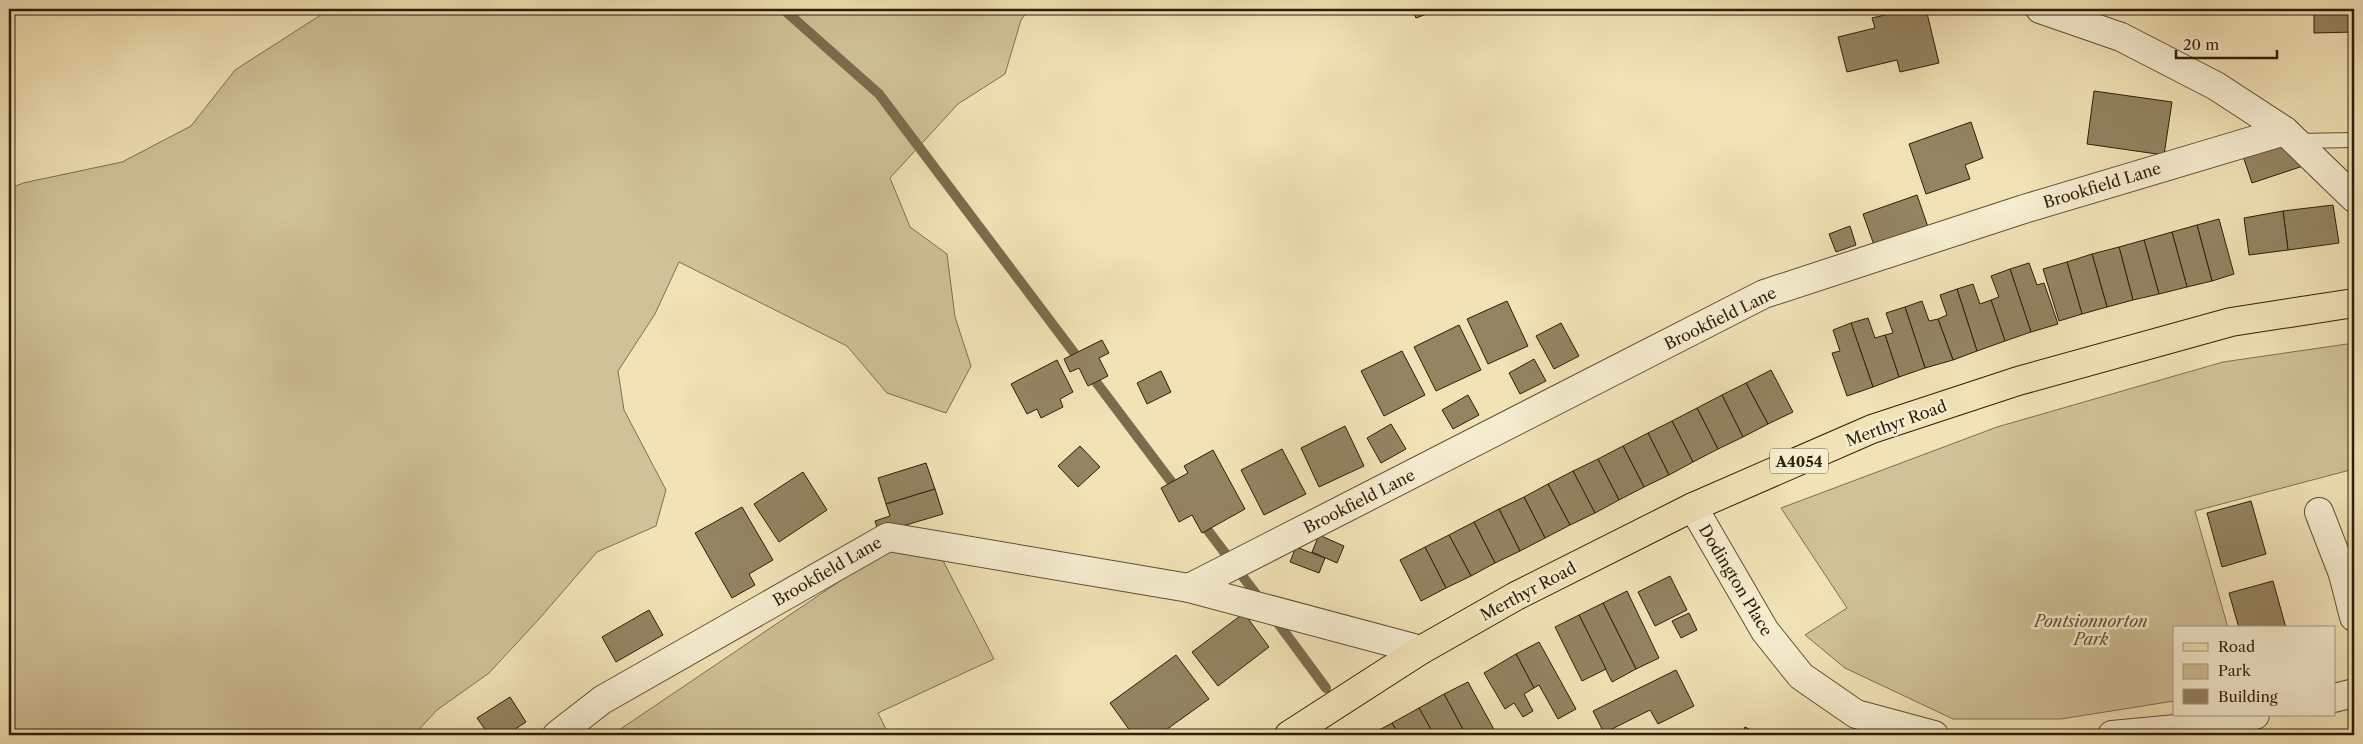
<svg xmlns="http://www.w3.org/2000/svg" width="2363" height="744" viewBox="0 0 2363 744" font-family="'Libre Caslon Text',serif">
	<rect width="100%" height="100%" fill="#f1e3b6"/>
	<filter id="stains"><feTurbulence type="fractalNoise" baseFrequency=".004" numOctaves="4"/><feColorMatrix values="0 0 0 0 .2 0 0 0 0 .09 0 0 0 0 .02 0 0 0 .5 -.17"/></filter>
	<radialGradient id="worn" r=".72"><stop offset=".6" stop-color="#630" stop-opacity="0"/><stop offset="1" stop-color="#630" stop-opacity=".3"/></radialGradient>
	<!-- green -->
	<g fill="#d0c298" stroke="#7f7050">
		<polygon points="330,9 1029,9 1021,20 1005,74 958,104 890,178 910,227 947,254 955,317 971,366 946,413 887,393 847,346 679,262 655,314 618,371 624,410 666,490 656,526 597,552 540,618 489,673 437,710 414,735 9,735 9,189 23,183 122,162 191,126 235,70"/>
		<polygon points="2354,343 2354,469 2195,511 2228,628 2174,628 2174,701 2061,719 1953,719 1845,668 1805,635 1847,608 1781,508 1997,427 2223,362"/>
		<polygon points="886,550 939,553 994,659 878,713 889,735 623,735 619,730"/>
	</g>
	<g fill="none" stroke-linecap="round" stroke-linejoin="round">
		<!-- stream -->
		<g stroke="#7b6c4d" stroke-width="10">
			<polyline points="783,9 879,94 1179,492"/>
			<polyline points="1200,520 1262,602"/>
			<polyline points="1272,615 1326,688"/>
		</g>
	</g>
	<!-- building -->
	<g fill="#938462" stroke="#2e1e08">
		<polygon points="1412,9 1440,9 1416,18"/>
		<polygon points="1910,9 1926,9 1939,63 1900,72 1897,60 1847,72 1838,37 1875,28 1872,18"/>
		<polygon points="2314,9 2354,9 2354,32 2314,33"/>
		<polygon points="2094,91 2172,102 2164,155 2087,144"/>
		<polygon points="1971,122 1983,158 1965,165 1970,179 1926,194 1909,144"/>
		<polygon points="2294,140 2303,166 2252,183 2243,156"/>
		<polygon points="1917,195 1928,227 1874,245 1863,214"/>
		<polygon points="2333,205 2339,243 2288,250 2283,211"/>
		<polygon points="2283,211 2288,250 2249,255 2244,218"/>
		<polygon points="2219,219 2234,274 2212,281 2197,225"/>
		<polygon points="2197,225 2212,281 2187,287 2172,232"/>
		<polygon points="1850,226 1856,245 1836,252 1829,234"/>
		<polygon points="2172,232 2187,287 2159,294 2144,240"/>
		<polygon points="2144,240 2159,294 2133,300 2119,247"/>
		<polygon points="2119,247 2133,300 2107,307 2092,254"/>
		<polygon points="2092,254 2107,307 2082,314 2067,262"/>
		<polygon points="2067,262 2082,314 2059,321 2043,269"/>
		<polygon points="2029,263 2037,285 2044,283 2058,324 2031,332 2010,269"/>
		<polygon points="2010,269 2031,332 2005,341 1991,300 1999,297 1991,276"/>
		<polygon points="1973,284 1980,304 1991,300 2005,341 1977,351 1957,289"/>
		<polygon points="1957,289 1977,351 1953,360 1938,319 1947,315 1940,295"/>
		<polygon points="1507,301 1528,346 1488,364 1467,319"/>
		<polygon points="1922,301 1929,321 1938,319 1953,360 1925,368 1905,307"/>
		<polygon points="1905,307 1925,368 1899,377 1885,335 1893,333 1886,313"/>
		<polygon points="1868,318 1875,338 1885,335 1899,377 1873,387 1851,323"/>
		<polygon points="1561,323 1579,356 1554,369 1536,336"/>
		<polygon points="1851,323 1873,387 1847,396 1832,353 1840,351 1833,330"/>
		<polygon points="1459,325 1481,370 1436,391 1414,347"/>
		<polygon points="1102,340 1109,353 1099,358 1108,376 1088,386 1079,368 1070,372 1064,359"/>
		<polygon points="1402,351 1425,395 1384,416 1361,371"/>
		<polygon points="1534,359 1546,381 1520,394 1509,373"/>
		<polygon points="1057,360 1073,392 1060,399 1063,407 1041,418 1037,409 1027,414 1011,384"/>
		<polygon points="1771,370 1793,412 1768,424 1746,383"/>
		<polygon points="1161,371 1171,392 1147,404 1137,383"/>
		<polygon points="1746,383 1768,424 1743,437 1722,395"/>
		<polygon points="1468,395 1479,415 1453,429 1442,410"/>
		<polygon points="1722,395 1743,437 1718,449 1697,408"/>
		<polygon points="1697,408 1718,449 1693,462 1672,421"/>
		<polygon points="1672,421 1693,462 1669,475 1648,433"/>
		<polygon points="1391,424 1406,449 1381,463 1367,438"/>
		<polygon points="1345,426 1364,466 1319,487 1301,448"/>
		<polygon points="1648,433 1669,475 1644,487 1623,446"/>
		<polygon points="1080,446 1100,467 1078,487 1058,466"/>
		<polygon points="1623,446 1644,487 1619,500 1598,459"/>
		<polygon points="1282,449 1306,494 1264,515 1241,470"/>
		<polygon points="1213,450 1245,509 1202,533 1192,515 1179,522 1161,488 1188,473 1184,466"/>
		<polygon points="1598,459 1619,500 1595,513 1573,471"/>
		<polygon points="926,463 935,489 886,504 878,478"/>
		<polygon points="1573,471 1595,513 1570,525 1548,484"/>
		<polygon points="803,472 827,510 779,542 754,504"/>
		<polygon points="1548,484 1570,525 1545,538 1524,497"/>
		<polygon points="935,489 943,514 879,533 875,521 890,516 886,504"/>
		<polygon points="1524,497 1545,538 1520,551 1499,509"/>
		<polygon points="2251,501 2266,554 2222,567 2207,513"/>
		<polygon points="742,507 773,560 749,574 755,585 732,598 695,533"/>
		<polygon points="1499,509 1520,551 1495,563 1474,522"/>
		<polygon points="1474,522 1495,563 1471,576 1449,535"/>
		<polygon points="1319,535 1344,546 1337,563 1312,552"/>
		<polygon points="1449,535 1471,576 1446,588 1425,547"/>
		<polygon points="1296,547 1325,558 1319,573 1290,562"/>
		<polygon points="1425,547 1446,588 1421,601 1400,560"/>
		<polygon points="1670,576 1687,610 1655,626 1638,592"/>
		<polygon points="2273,581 2286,628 2239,628 2229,593"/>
		<polygon points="1627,591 1659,658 1636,669 1603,603"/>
		<polygon points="1603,603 1636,669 1612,682 1579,615"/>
		<polygon points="649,610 663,635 616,662 602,637"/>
		<polygon points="1244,613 1269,647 1218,686 1192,652"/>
		<polygon points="1689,613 1697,630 1681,638 1672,621"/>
		<polygon points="1579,615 1606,669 1582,681 1555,627"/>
		<polygon points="1539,642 1576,709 1558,719 1539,685 1534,688 1516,654"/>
		<polygon points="1516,654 1534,688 1524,694 1533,711 1523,717 1514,703 1505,709 1484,673"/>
		<polygon points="1176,655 1209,699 1159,735 1133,735 1110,703"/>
		<polygon points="1676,670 1694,706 1658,724 1650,710 1604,733 1593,711"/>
		<polygon points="1468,682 1497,735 1466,735 1444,694"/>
		<polygon points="1444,694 1466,735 1434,735 1419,708"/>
		<polygon points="510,697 526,722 506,735 489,735 477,718"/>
		<polygon points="1419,708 1434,735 1399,735 1392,723"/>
		<polygon points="1392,723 1399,735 1370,735"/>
		<polygon points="1745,727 1760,735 1741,735"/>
	</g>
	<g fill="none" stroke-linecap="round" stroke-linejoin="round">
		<defs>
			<polyline id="lane" points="2296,141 2354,140"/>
			<g id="street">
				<polyline points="2040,9 2121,37 2216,86 2285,131 2354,198"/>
				<polyline points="1693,507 1765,631 1801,676 1856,714 1934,735"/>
				<polyline points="2319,512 2343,574 2354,572"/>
				<polyline points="2343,574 2354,617"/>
				<polyline points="1189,588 1764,294 2024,209 2285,131"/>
				<polyline points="2334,698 2354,693"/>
				<polyline points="557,735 602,700 888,537 1189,588 1421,650"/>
				<polyline points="2112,735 2208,726 2255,715"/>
			</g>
			<polyline id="primary" points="1289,735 1421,650 1516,596 1693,507 1872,429 2018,381 2231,322 2354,303"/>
		</defs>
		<!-- lane casing -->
		<use href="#lane" stroke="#5f4f34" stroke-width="16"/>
		<!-- street casing -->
		<use href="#street" stroke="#5f4f34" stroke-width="30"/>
		<!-- primary casing -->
		<use href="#primary" stroke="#2e1e08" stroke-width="30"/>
		<!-- lane -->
		<use href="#lane" stroke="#f6edd0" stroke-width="14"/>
		<!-- street -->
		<use href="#street" stroke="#f6edd0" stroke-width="28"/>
		<!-- primary -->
		<use href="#primary" stroke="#f1e3b6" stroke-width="28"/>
	</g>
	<g text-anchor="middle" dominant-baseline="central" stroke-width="5" stroke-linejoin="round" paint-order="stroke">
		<!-- shield labels -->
		<rect fill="#f6edd0" stroke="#6a5c44" stroke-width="1" x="1770" y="448.5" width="58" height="25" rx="4"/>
		<g font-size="15" font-weight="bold" fill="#2e1e08">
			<text x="1799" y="461">A4054</text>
		</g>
		<!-- street labels -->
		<g font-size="16" fill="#2e1e08" stroke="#f6edd0">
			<text transform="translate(2102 185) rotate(-17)">Brookfield Lane</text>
			<text transform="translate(1720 318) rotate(-26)">Brookfield Lane</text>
			<text transform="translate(1896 423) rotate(-20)">Merthyr Road</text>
			<text transform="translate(1359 501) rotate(-27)">Brookfield Lane</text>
			<text transform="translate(827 571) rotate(-30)">Brookfield Lane</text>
			<text transform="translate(1736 580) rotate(59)">Dodington Place</text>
			<text transform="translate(1528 591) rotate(-28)">Merthyr Road</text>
		</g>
		<!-- park labels -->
		<g font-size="16" font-style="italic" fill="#5f4f33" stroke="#f6edd0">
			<text x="2091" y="621">Pontsionnorton<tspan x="2091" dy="18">Park</tspan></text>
		</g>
	</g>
	<!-- margin -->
	<rect width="2363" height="744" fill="none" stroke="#f1e3b6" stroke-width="30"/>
	<rect x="10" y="10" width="2343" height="724" fill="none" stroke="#2e1e08" stroke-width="2.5"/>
	<rect x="15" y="15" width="2333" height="714" fill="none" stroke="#2e1e08"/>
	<!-- legend -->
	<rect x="2173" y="626" width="162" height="90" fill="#f6edd0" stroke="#a69a80"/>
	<rect x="2183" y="643" width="25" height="8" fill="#f1e3b6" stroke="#a69a80"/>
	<text x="2218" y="652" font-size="15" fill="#2e1e08">Road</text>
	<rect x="2183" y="664" width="25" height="15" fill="#d0c298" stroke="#a69a80"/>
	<text x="2218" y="676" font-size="15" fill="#2e1e08">Park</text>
	<rect x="2183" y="689" width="25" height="15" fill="#938462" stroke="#a69a80"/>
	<text x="2218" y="702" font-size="15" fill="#2e1e08">Building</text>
	<!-- scale -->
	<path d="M2176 50v8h101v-8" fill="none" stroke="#2e1e08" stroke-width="2.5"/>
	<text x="2183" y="50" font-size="15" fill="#2e1e08" stroke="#f6edd0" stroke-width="4" paint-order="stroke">20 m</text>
	<rect width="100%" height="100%" filter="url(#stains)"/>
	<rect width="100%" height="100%" fill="url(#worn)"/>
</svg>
